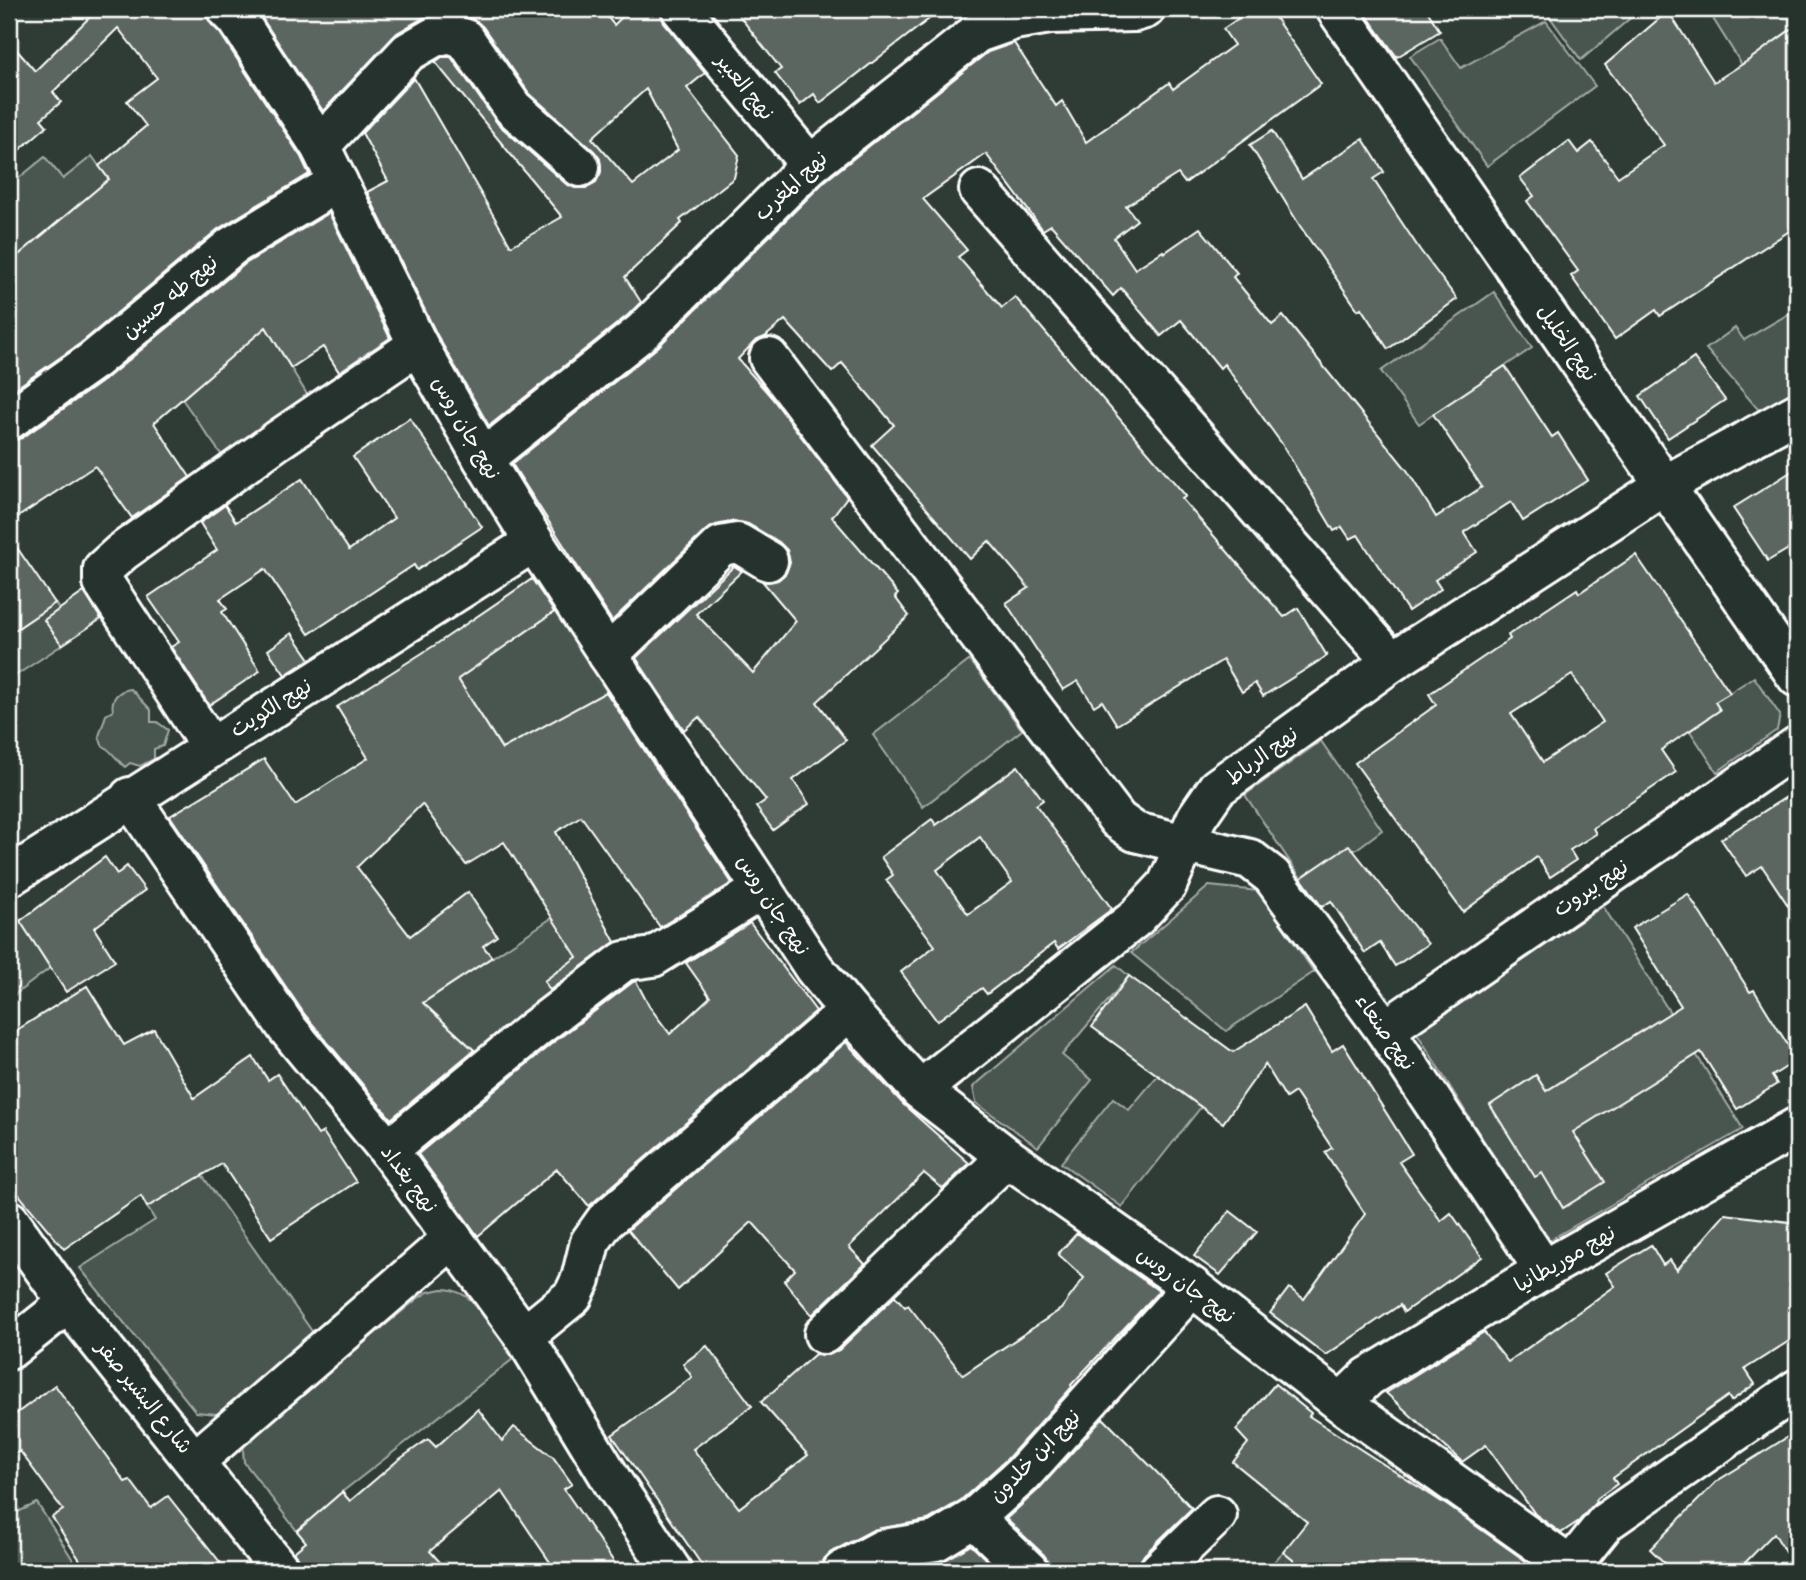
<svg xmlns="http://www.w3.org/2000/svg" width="1806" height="1580" viewBox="0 0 1806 1580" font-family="Pangolin,'Playpen Sans Arabic',sans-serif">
	<rect width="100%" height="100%" fill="#2f3b35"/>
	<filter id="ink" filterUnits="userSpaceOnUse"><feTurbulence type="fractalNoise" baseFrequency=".0143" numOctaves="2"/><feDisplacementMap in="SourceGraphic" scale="14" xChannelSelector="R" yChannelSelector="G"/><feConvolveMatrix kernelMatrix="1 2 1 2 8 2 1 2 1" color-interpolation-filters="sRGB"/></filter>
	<g filter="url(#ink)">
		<!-- green -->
		<g fill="#4a544f" stroke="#a4aaa7" stroke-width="2">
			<polygon points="1554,9 1641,9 1581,60 1547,13"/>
			<polygon points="1707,9 1797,9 1797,25 1742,65"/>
			<polygon points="1546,21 1595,86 1487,166 1410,56 1440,38 1461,68"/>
			<polygon points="92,156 109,180 9,263 9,186 45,157 63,179"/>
			<polygon points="1494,292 1532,348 1419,424 1381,371"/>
			<polygon points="1797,309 1797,393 1763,415 1706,349 1735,328 1744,340"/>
			<polygon points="266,327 308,396 223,457 182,399"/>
			<polygon points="55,603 65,618 50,628 62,645 9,680 9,634"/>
			<polygon points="563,606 617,686 504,751 458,679"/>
			<polygon points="970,660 1022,730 923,807 873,735"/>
			<polygon points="1754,677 1780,715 1777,730 1717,772 1690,731 1720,710 1715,702"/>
			<path d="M 131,689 L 151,710 L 151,722 L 157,722 L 168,730 L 163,746 L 154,749 L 154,759 L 140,766 L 130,763 L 125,767 C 116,759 112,751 102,745 L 99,736 L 106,715 L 113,711 C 110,698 119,690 131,689 Z"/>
			<polygon points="1321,741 1382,830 1354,851 1349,846 1301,878 1245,795"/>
			<polygon points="1209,886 1259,891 1314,972 1226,1031 1131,953"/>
			<polygon points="585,896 602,935 615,957 480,1055 423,1003"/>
			<polygon points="9,903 50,968 9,999"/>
			<polygon points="1603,906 1743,1129 1546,1242 1417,1033"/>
			<polygon points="1116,965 1129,976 1062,1055 1092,1080 1038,1147 976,1103 973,1087"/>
			<polygon points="1158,1075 1201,1107 1122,1207 1061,1163 1113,1098 1129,1110"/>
			<polygon points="202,1175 314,1334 217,1414 196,1412 80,1268 155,1220 147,1207"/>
			<path d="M 442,1289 C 478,1289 495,1332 513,1359 L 342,1492 L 297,1531 L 244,1462 L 243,1450 L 246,1440 L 417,1299 L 428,1292 Z"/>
			<polygon points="37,1503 80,1571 9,1571 9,1516"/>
			<polygon points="1283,1552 1307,1571 1265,1571"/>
		</g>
		<!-- building -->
		<g fill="#5b6661" stroke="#fff" stroke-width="2" fill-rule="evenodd">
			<polygon points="98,9 206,9 206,15 211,24 220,33 301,157 309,174 218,229 81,343 9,393 9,263 109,179 99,166 146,126 127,101 157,78 118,28 53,92 61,102 41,119 47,126 9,159 9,41 35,71"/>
			<path d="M 256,9 L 601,9 L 614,25 L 630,9 L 660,9 L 664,23 L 705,73 L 687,88 L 739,155 L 734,178 L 680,220 L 682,223 L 625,277 L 641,302 L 628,315 L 489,426 L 437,335 L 367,192 L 388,181 L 362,133 L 414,78 L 511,246 L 562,217 L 435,62 L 442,57 L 451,57 L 498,124 L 566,184 L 575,188 L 586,188 L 596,182 L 601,172 L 600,159 L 594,151 L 529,93 L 483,27 L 473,19 L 458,13 L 445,12 L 423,18 L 397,33 L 323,111 ZM 646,89 L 678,150 L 633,185 L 592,138 Z"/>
			<polygon points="734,9 942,9 820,103 814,94 800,105 775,73 781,69"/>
			<polygon points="1252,9 1269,9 1321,84 1185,183 1178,174 1126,206 1137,220 1114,238 1135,269 1163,251 1164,253 1200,228 1237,273 1233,277 1272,325 1283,316 1407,470 1436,517 1482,487 1433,414 1505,366 1552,437 1558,433 1588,480 1523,521 1511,502 1464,532 1477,552 1435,580 1441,589 1408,611 1358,535 1350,539 1342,527 1334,531 1282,444 1224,364 1220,368 1181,320 1161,336 1121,288 1113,296 1051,225 1043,230 986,154 923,199 967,250 958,257 1002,308 1015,297 1186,496 1182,499 1284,617 1298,608 1327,656 1263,696 1255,683 1242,692 1223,660 1117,725 1102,701 1094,706 1078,681 1063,690 1006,603 1029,588 989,541 970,559 872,445 894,425 842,363 832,372 785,320 765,337 755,341 738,359 772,398 847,497 832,517 898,594 895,597 909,616 817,702 846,740 793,780 809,804 773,830 756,807 766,800 699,717 684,730 636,658 734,566 742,571 696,614 753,673 796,621 763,582 778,580 786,573 790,562 787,550 779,542 748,524 734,521 716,525 706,530 612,621 512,464 658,347 825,181 988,52 1014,43 1056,106 1062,101 1086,142 1169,83 1173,89 1234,45 1223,29"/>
			<polygon points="1362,9 1426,9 1440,31 1397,57"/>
			<polygon points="1668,11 1714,82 1749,60 1797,25 1797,226 1660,316 1656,310 1615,339 1571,276 1578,271 1527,201 1534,196 1520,178 1569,141 1578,153 1592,142 1618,177 1664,145 1605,65"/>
			<polygon points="1272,131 1302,179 1363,139 1384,172 1373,179 1420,250 1457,299 1388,349 1361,308 1358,310 1300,226 1250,145"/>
			<polygon points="329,213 390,338 339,372 323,347 291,368 266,327 154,423 190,477 132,518 95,466 9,523 9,441 22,438 107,378 245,264"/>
			<polygon points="1694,358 1725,400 1668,438 1640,396"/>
			<polygon points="410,418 482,527 417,570 414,565 309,634 265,569 220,599 227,609 222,612 260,671 209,705 171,647 179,642 148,597 217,550 200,523 225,505 236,522 302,479 349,550 394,518 353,457"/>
			<polygon points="1797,468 1797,540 1790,548 1768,561 1733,508"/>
			<polygon points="9,536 55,603 9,634"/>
			<path d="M 1636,555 L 1730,693 L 1715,702 L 1720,710 L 1661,750 L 1676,772 L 1593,828 L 1596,834 L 1570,850 L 1576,860 L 1550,877 L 1537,857 L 1463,912 L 1355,763 L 1436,705 L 1429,694 L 1510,639 L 1508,635 L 1577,589 L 1579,593 ZM 1572,675 L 1603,722 L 1543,762 L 1511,714 Z"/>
			<polygon points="532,579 554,612 458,679 502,749 606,692 732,883 660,927 581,816 556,832 615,942 550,990 544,981 577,957 504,842 466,865 422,804 357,867 410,936 468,892 497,936 483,946 492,957 423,1003 474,1050 391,1119 305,1015 170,816 264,759 295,805 368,758 337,707 435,645"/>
			<polygon points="84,592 101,619 62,645 44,620"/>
			<polygon points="292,633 310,659 285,675 268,650"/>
			<path d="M 1018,766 L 1043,800 L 1036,805 L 1112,909 L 1058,949 L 1054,943 L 987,994 L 982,988 L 937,1021 L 901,972 L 935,946 L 886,880 L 893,875 L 881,857 L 932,819 L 936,825 ZM 980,837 L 1012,882 L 968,914 L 937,870 Z"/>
			<polygon points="1797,790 1797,919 1762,866 1746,876 1721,839"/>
			<polygon points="1349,845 1428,944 1395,966 1380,943 1365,953 1331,901 1322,907 1301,878"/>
			<polygon points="105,857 117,874 127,866 145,890 94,928 115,961 66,992 20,921"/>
			<polygon points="1688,894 1750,992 1754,990 1797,1060 1772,1076 1777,1084 1737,1109 1701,1052 1573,1132 1605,1182 1563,1208 1542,1173 1535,1177 1490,1105 1536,1075 1546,1091 1681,1006 1632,928"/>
			<polygon points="750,923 816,1011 589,1206 557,1169 478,1236 418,1154 550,1045 633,982 636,981 649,1006 670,1034 710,997 686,963"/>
			<polygon points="1129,976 1233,1052 1305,1007 1332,1051 1343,1044 1412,1154 1399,1162 1441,1221 1451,1213 1482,1257 1404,1312 1400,1305 1326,1355 1270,1313 1289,1288 1304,1299 1365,1214 1325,1152 1332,1148 1295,1092 1286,1098 1265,1064 1223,1123 1092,1027"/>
			<polygon points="87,986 124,1045 154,1029 194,1098 253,1057 268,1080 277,1074 318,1135 323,1132 356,1182 271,1238 222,1164 147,1207 141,1196 64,1249 9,1183 9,1035"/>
			<polygon points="846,1042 904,1105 969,1163 943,1189 924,1173 849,1247 865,1264 812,1315 784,1281 795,1270 752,1222 678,1290 628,1230"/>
			<polygon points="1230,1211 1257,1232 1220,1275 1194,1256"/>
			<polygon points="1725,1214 1797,1223 1797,1336 1745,1369 1755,1384 1731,1401 1728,1396 1613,1478 1617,1484 1595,1500 1596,1502 1579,1521 1561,1533 1535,1514 1486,1445 1462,1462 1386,1393 1484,1332 1508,1362 1615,1286 1606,1273 1651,1245 1663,1265 1670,1260 1677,1270"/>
			<polygon points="1077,1233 1159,1291 1071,1385 1072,1387 1007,1459 961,1500 928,1520 873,1530 831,1552 823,1560 820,1571 706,1571 612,1435 692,1377 683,1364 707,1346 752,1406 693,1449 739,1508 808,1455 761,1402 815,1354 829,1355 839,1350 895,1296 905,1307 908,1305 963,1375 1061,1309 1084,1278 1058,1254"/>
			<polygon points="1275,1384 1311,1413 1309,1416 1448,1506 1540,1571 1307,1571 1283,1552 1307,1522 1233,1462 1248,1443 1236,1430"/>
			<polygon points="55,1385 125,1482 130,1480 151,1508 168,1496 227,1571 87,1571 52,1517 63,1510 20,1451 9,1457 9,1419"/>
			<polygon points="478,1409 502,1441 514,1427 553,1457 572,1484 564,1489 620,1571 556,1571 502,1491 430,1551 448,1571 308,1571 294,1552 306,1542 297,1531 342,1492 350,1501 397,1461 428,1439 436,1447"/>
			<polygon points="1103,1418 1192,1508 1144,1555 1134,1571 1050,1571 1050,1564 1044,1555 1006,1519 1038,1490"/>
			<polygon points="1797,1431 1797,1571 1774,1533 1737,1571 1673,1571 1650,1549 1717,1481"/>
			<polygon points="971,1545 998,1571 888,1571 940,1563"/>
		</g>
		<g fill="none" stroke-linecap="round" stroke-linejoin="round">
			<defs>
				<g id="minor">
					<polyline points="227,9 237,19 320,146 418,345 483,459 534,542 814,968 849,1011 920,1090 1007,1157 1192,1287 1341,1403 1577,1571"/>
					<polyline points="681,9 810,165"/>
					<polyline points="1336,9 1797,677"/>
					<polyline points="320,146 408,52 434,37 450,33 465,39 513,108 580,167"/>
					<polyline points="979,190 1392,662"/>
					<polyline points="769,358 1118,820 1135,832 1250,859 1272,876 1385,1030 1544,1270"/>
					<polyline points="9,420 94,360 232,246 338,182"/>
					<polyline points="483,459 643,331 810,165 977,33 1014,20 1050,14 1135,12 1145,9"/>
					<polyline points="608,655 721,546 738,543 768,561"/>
					<polyline points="210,746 103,582 103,569 122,552 278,440 418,345"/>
					<polyline points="130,797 287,1028 388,1150 524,1336 614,1484 672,1571"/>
					<polyline points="9,877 534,542"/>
					<polyline points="1385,1030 1797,746"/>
					<polyline points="920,1090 1136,918 1167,885 1197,817 1217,788 1392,662 1665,485 1797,413"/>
					<polyline points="388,1150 536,1028 624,961 653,957 763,889"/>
					<polyline points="9,1220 68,1303 281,1571"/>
					<polyline points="824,1334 1007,1157"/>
					<polyline points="524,1336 573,1296 581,1279 590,1242 605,1221 849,1011"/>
					<polyline points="9,1350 68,1303"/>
					<polyline points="1341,1403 1368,1377 1544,1270 1797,1127"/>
					<polyline points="195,1461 452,1239"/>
					<polyline points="974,1518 1029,1571"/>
					<polyline points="1570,1567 1606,1522 1797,1389"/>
					<polyline points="842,1571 883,1549 936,1541 974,1518 1022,1475 1192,1287"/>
					<polyline points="1159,1571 1217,1515"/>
				</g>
			</defs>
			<!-- minor casing -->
			<use href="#minor" stroke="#fff" stroke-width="44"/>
			<!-- minor -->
			<use href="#minor" stroke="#26332d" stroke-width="38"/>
		</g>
	</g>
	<g text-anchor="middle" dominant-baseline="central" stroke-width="5" stroke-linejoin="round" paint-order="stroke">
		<!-- street labels -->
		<g font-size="21" fill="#fff" stroke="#26332d">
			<text transform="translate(745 87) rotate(51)">نهج العبير</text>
			<text transform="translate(791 186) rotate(-43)">نهج المغرب</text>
			<text transform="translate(170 297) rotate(-40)">نهج طه حسين</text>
			<text transform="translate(1567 343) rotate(55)">نهج الخليل</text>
			<text transform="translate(466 428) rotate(60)">نهج جان روس</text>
			<text transform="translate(271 708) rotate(-32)">نهج الكويت</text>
			<text transform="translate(1262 756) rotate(-36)">نهج الرباط</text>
			<text transform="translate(1591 888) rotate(-34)">نهج بيروت</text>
			<text transform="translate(773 905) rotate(57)">نهج جان روس</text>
			<text transform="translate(1385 1032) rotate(55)">نهج صنعاء</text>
			<text transform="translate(409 1179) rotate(53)">نهج بغداد</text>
			<text transform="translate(1565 1259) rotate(-30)">نهج موريطانيا</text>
			<text transform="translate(1186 1285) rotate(36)">نهج جان روس</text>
			<text transform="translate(144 1397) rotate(51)">شارع البشير صفر</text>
			<text transform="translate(1035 1456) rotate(-46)">نهج ابن خلدون</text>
		</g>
	</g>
	<!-- margin -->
	<rect width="1806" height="1580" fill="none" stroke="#26332d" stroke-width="35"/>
	<rect x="18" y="18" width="1771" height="1545" fill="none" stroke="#fff" stroke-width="2.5" filter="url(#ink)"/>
</svg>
